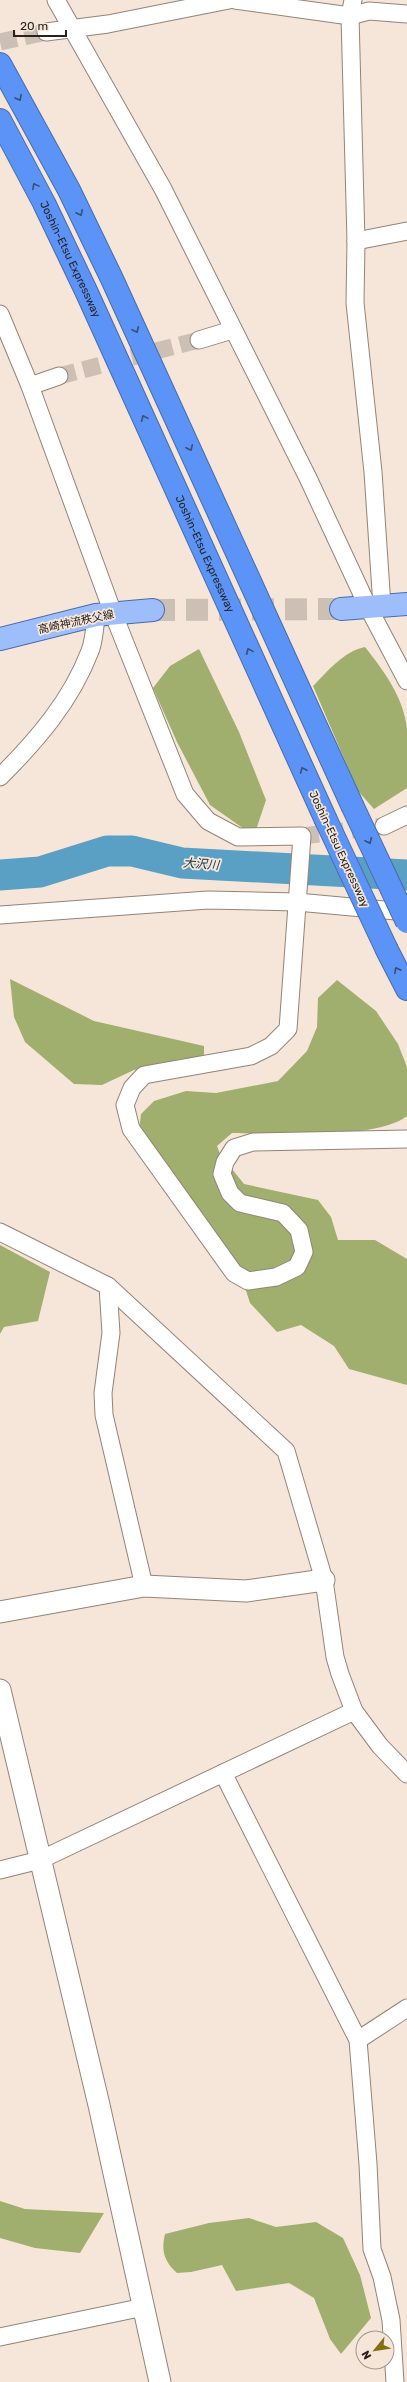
<svg xmlns="http://www.w3.org/2000/svg" width="407" height="2382" viewBox="0 0 407 2382" font-family="Rubik,'Noto Sans JP',sans-serif">
	<rect width="100%" height="100%" fill="#f6e6d9"/>
	<!-- forest -->
	<g fill="#a0af6e">
		<path d="M 365,647 C 384,671 404,698 407,729 C 407,749 407,769 407,788 L 374,809 L 358,791 L 313,686 C 328,671 344,651 365,647 Z"/>
		<polygon points="199,649 239,732 266,800 254,836 210,805 177,742 153,688 170,666"/>
		<polygon points="10,979 94,1021 204,1046 204,1058 134,1070 102,1085 74,1084 25,1042 14,1017"/>
		<path d="M 337,980 L 376,1011 L 398,1044 L 407,1067 L 407,1116 C 377,1140 273,1134 232,1133 L 217,1146 L 220,1154 L 244,1184 L 318,1200 L 331,1217 L 338,1240 L 375,1240 L 407,1259 L 407,1385 L 349,1369 L 334,1346 L 301,1325 L 277,1332 L 250,1303 L 238,1266 L 139,1131 L 141,1114 L 154,1101 L 186,1091 L 216,1093 L 278,1081 L 307,1051 L 317,1027 L 318,998 Z"/>
		<polygon points="0,1245 50,1272 38,1321 4,1327 0,1334"/>
		<polygon points="0,2201 25,2209 104,2213 80,2253 35,2248 0,2238"/>
		<path d="M 249,2218 L 276,2227 L 316,2222 L 343,2238 L 360,2275 L 371,2318 L 341,2354 L 330,2339 L 314,2298 L 289,2283 L 236,2291 L 222,2265 L 191,2272 L 177,2273 C 164,2261 161,2251 165,2234 L 209,2223 Z"/>
	</g>
	<g fill="none" stroke-linecap="round" stroke-linejoin="round">
		<!-- river -->
		<polyline stroke="#5aa0c4" stroke-width="31" points="0,875 40,872 107,851 132,851 182,863 407,875"/>
		<!-- minor-tunnel -->
		<g stroke="#ccbfb3" stroke-width="17" stroke-dasharray="17 8" stroke-linecap="butt">
			<polyline points="0,42 46,32"/>
			<polyline points="59,376 199,340"/>
			<polyline points="302,836 384,826"/>
		</g>
		<!-- primary-tunnel -->
		<polyline stroke="#ccbfb3" stroke-width="22" stroke-dasharray="22 11" stroke-linecap="butt" points="153,610 341,609"/>
		<defs>
			<g id="minor">
				<polyline points="56,0 163,189 308,478 368,607 407,681"/>
				<polyline points="235,0 350,16 369,11 407,14"/>
				<polyline points="353,0 350,16 356,241 355,303 373,472 382,606"/>
				<polyline points="46,32 108,24 229,0"/>
				<polyline points="356,241 407,231"/>
				<polyline points="0,314 30,386 113,613 185,794 208,821 238,837 302,836 288,1029 271,1046 251,1056 144,1075 132,1088 125,1105 131,1129 234,1273 248,1281 276,1277 297,1267 304,1252 299,1230 283,1213 240,1203 230,1193 222,1174 225,1162 234,1148 253,1142 407,1139"/>
				<polyline points="199,340 232,330"/>
				<polyline points="30,386 59,376"/>
				<path d="M 0,777 C 37,740 71,701 90,651 C 94,641 95,627 96,615"/>
				<polyline points="384,826 407,815"/>
				<polyline points="0,915 208,900 297,902 407,912"/>
				<polyline points="0,1232 108,1286 286,1451 324,1580 335,1657 340,1674 354,1711 380,1746 407,1774"/>
				<polyline points="108,1286 111,1333 103,1393 104,1415 144,1586"/>
				<polyline points="223,1773 358,2040 368,2164 372,2249 382,2277 391,2320 395,2382"/>
				<polyline points="0,1870 40,1860 354,1711"/>
				<polyline points="358,2040 407,2008"/>
				<polyline points="0,2337 144,2307"/>
			</g>
			<g id="tertiary">
				<polyline points="0,1612 144,1586 246,1591 324,1580"/>
				<polyline points="0,1690 99,2105 160,2382"/>
			</g>
			<g id="primary">
				<polyline points="341,609 407,604"/>
				<polyline points="0,639 96,615 153,610"/>
			</g>
			<g id="motorway">
				<polyline points="0,64 69,190 112,279 352,805"/>
				<path id="s1" d="M 0,120 L 44,203 L 87,293 L 325,818"/>
				<polyline points="387,950 407,989"/>
			</g>
		</defs>
		<!-- minor casing -->
		<use href="#minor" stroke="#928477" stroke-width="19"/>
		<!-- tertiary casing -->
		<use href="#tertiary" stroke="#928477" stroke-width="23"/>
		<!-- primary casing -->
		<use href="#primary" stroke="#486baa" stroke-width="24"/>
		<!-- motorway casing -->
		<use href="#motorway" stroke="#486baa" stroke-width="24"/>
		<!-- minor -->
		<use href="#minor" stroke="#fff" stroke-width="17"/>
		<!-- tertiary -->
		<use href="#tertiary" stroke="#fff" stroke-width="21"/>
		<!-- primary -->
		<use href="#primary" stroke="#9dbefa" stroke-width="22"/>
		<!-- motorway -->
		<use href="#motorway" stroke="#5b93f7" stroke-width="22"/>
		<defs>
			<g id="motorway-bridge">
				<polyline points="352,805 407,922"/>
				<polyline points="325,818 387,950"/>
			</g>
		</defs>
		<!-- motorway-bridge casing -->
		<use href="#motorway-bridge" stroke="#486baa" stroke-width="24" stroke-linecap="butt"/>
		<!-- motorway-bridge -->
		<use href="#motorway-bridge" stroke="#5b93f7" stroke-width="22"/>
	</g>
	<!-- one-way arrows -->
	<defs><path id="oneway-chevron" d="M-2-3.5L2.5 0L-2 3.5" fill="none" stroke-width="1.6" stroke-linecap="round" stroke-linejoin="round"/></defs>
	<g stroke="#3b4f74">
		<use href="#oneway-chevron" transform="translate(19 98) rotate(61)"/>
		<use href="#oneway-chevron" transform="translate(35 186) rotate(-118)"/>
		<use href="#oneway-chevron" transform="translate(80 213) rotate(64)"/>
		<use href="#oneway-chevron" transform="translate(136 330) rotate(65)"/>
		<use href="#oneway-chevron" transform="translate(144 418) rotate(-114)"/>
		<use href="#oneway-chevron" transform="translate(190 448) rotate(65)"/>
		<use href="#oneway-chevron" transform="translate(249 651) rotate(-114)"/>
		<use href="#oneway-chevron" transform="translate(303 770) rotate(-115)"/>
		<use href="#oneway-chevron" transform="translate(369 841) rotate(65)"/>
		<use href="#oneway-chevron" transform="translate(397 970) rotate(-117)"/>
	</g>
	<g text-anchor="middle" dominant-baseline="central" stroke-width="3.5" stroke-linejoin="round" paint-order="stroke">
		<!-- street labels -->
		<g font-size="11" fill="#26211c" stroke="#f6e6d9">
			<text stroke="none"><textPath href="#s1" startOffset="156">Joshin-Etsu Expressway</textPath></text>
			<text stroke="none"><textPath href="#s1" startOffset="480">Joshin-Etsu Expressway</textPath></text>
			<text transform="translate(76 622) rotate(-12)">高崎神流秩父線</text>
			<text transform="translate(339 849) rotate(65)">Joshin-Etsu Expressway</text>
		</g>
		<!-- water labels -->
		<g font-size="12" font-style="italic" fill="#113141" stroke="#f6e6d9">
			<text transform="translate(201 864) rotate(4)">大沢川</text>
		</g>
	</g>
	<!-- north arrow -->
	<g transform="translate(375 2350) rotate(240)"><circle r="19" fill="#f6e6d9" stroke="#a3978d"/>
	<path d="M0-3L7 15L0 10L-7 15Z" fill="#826f0e"/>
	<text y="-6" font-size="11" font-weight="bold" text-anchor="middle" fill="#26211c">N</text>
	</g>
	<!-- scale -->
	<path d="M14 30v6h52v-6" fill="none" stroke="#26211c" stroke-width="2"/>
	<text x="20" y="30" font-size="12" fill="#26211c" stroke="#f6e6d9" stroke-width="3" paint-order="stroke">20 m</text>
</svg>
